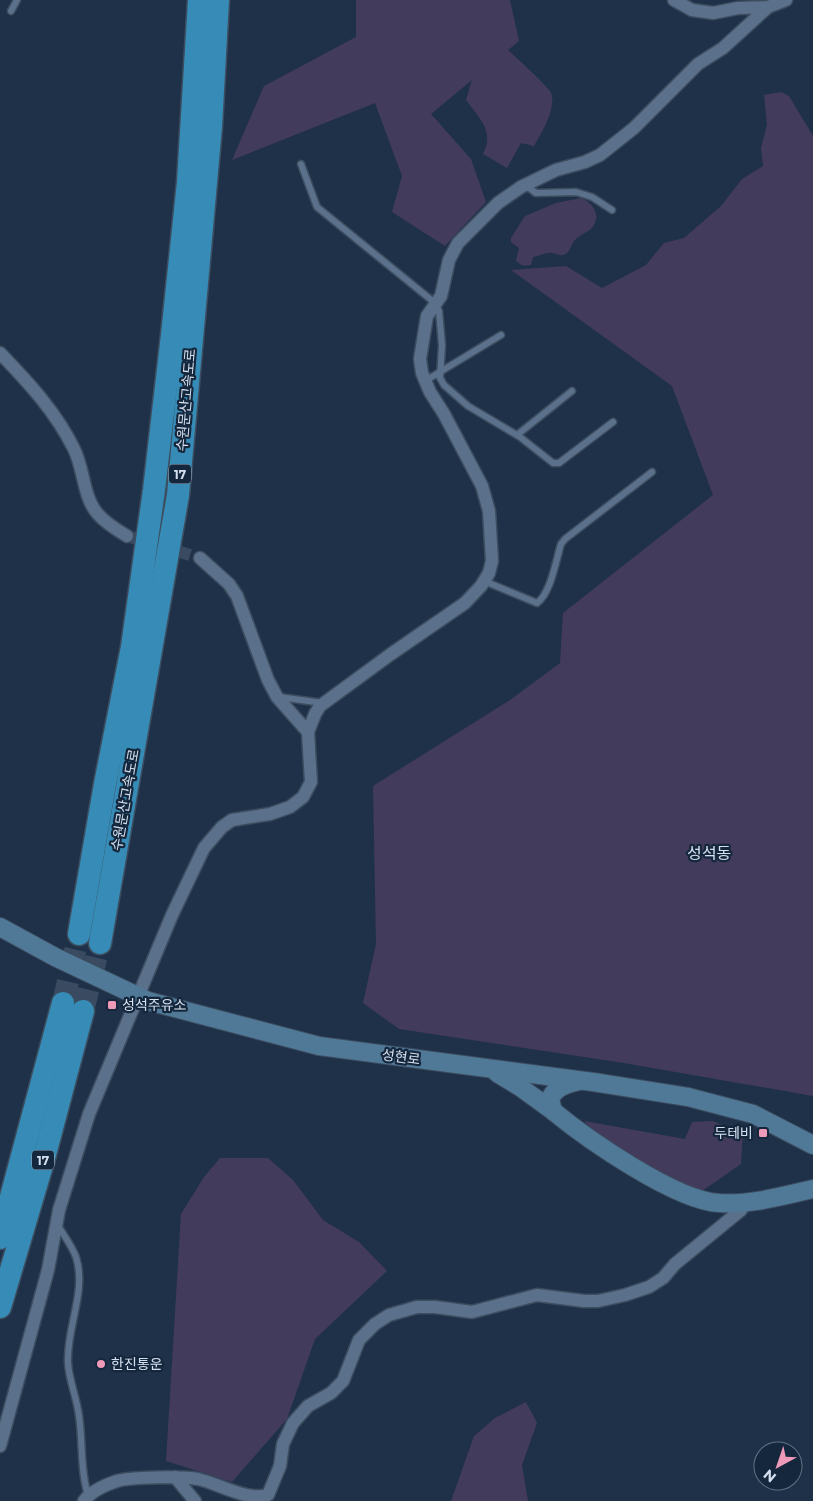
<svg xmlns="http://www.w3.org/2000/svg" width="813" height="1501" viewBox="0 0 813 1501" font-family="Montserrat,'Noto Sans KR',sans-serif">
	<rect width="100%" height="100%" fill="#1f3148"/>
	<!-- green -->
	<g fill="#433b5b">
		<path d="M 356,0 L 510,0 L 519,41 L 508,50 C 522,63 538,77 550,91 C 552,94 553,99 552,103 C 551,118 541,133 534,146 L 521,143 L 507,168 L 483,154 C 495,131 479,118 466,100 L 472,80 L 431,114 L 471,159 L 486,202 L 445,246 L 392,212 L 402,176 L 375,103 L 232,160 L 264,86 L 356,37 Z"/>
		<polygon points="781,92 789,96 813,136 813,1096 624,1063 399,1029 363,1003 376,944 373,786 510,700 560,663 563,613 713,495 672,386 511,270 566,266 602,288 646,265 664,243 684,238 721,206 742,179 763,166 761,148 767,125 764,95"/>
		<path d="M 581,198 C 594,203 602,217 591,229 C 586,233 579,235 575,240 C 570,245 571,253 563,255 C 559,256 556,253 552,253 C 548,252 539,256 533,257 L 531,265 C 524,266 520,266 516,260 L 519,248 L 511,242 L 511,238 L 525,216 L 556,203 Z"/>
		<polygon points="584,1121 685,1139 692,1122 713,1121 743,1134 741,1164 702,1191 641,1165 599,1135"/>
		<polygon points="220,1158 268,1158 293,1180 323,1220 359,1242 387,1271 315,1339 287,1419 232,1482 166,1461 181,1214 204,1177"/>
		<polygon points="526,1402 537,1423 522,1465 528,1501 451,1501 474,1436 495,1418"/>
	</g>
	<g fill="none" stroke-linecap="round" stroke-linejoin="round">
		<!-- street-tunnel -->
		<polyline stroke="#3a4b61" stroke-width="12" stroke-dasharray="12 6" stroke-linecap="butt" points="127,536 200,558"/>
		<!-- highway-tunnel -->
		<g stroke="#3a4b61" stroke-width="22" stroke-dasharray="22 11" stroke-linecap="butt">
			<polyline points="63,1003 79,934"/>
			<polyline points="83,1011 100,943"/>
		</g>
		<defs>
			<g id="lane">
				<polyline points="11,11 17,0"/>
				<polyline points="301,164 317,207 435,303 439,311 442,345 440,378 444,385 468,406 520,437 553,463 559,463 613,422"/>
				<polyline points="525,185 536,193 576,192 592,197 612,210"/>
				<polyline points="425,381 501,335"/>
				<polyline points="517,435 572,391"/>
				<path d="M 484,581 L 537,603 C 551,593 556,560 561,544 L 565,539 L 652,472"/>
				<polyline points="279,697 323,703"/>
				<path d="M 57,1224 C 63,1234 72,1246 76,1257 C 87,1292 66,1328 68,1363 C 69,1381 77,1398 79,1416 C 83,1442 80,1470 88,1495"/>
			</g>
			<g id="street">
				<polyline points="674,0 692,10 713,13 738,8 768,7 786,0"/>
				<path d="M 0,353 C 28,382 56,412 74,449 C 84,469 83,496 97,513 C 105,523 117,530 127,536"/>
				<polyline points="200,558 229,584 237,596 268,680 277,697 308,732"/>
				<polyline points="0,1446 48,1270 59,1210 89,1114 172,915 204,848 222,827 232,820 270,814 290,807 303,797 311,782 308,732 315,714 320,706 391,654 465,603 481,586 489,573 492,561 489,511 482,486 444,414 430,392 422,373 420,359 427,316 441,296 449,260 458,243 498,203 521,187 556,170 585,162 600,155 634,128 698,64 723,48 768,7"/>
				<polyline points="175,1477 195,1501"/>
				<path d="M 84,1501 C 91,1491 105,1485 117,1481 C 131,1477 183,1476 198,1479 C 220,1484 246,1501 268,1495 L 280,1466 L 283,1444 L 293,1423 L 308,1406 L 331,1393 L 343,1381 L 359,1340 L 375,1324 L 389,1315 L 417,1307 L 435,1307 L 472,1312 L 537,1295 L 584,1301 L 598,1301 L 625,1295 L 649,1287 L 663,1278 L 675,1264 L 741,1210 L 745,1202"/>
			</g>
			<g id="secondary">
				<polyline points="0,927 55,957 148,1001 319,1046 593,1082 688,1097 753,1114 813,1145"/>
				<path d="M 497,1073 L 520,1087 L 553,1111 L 550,1099 C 555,1087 567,1084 579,1081"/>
				<path d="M 553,1111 C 587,1139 676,1201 719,1203 C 750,1205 783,1196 813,1189"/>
			</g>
			<g id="highway">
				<polyline points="79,934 105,784 132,647 154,490 172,335 188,182 199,0"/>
				<polyline points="100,943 178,495 211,127 218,0"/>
				<polyline points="0,1238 63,1003"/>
				<polyline points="0,1307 43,1162 83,1011"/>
			</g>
		</defs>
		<!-- lane casing -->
		<use href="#lane" stroke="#3c4d60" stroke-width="9"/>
		<!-- street casing -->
		<use href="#street" stroke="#3c4d60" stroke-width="15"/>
		<!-- secondary casing -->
		<use href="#secondary" stroke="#3c4d60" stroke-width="20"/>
		<!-- highway casing -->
		<use href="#highway" stroke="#3c4d60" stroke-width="25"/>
		<!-- lane -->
		<use href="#lane" stroke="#5b708a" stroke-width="6"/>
		<!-- street -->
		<use href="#street" stroke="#5b708a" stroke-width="12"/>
		<!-- secondary -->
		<use href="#secondary" stroke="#507897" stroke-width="18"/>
		<!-- highway -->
		<use href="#highway" stroke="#368cb6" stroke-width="22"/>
	</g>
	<!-- markers -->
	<g fill="#ef9ab8" stroke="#15273d" stroke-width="2">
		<rect x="107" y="1000" width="10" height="10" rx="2.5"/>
		<rect x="758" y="1128" width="10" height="10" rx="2.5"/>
		<circle cx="101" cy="1364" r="5"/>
	</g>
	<g text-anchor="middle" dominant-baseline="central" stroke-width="4.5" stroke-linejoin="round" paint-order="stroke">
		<!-- shield labels -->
		<g fill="#15273d" stroke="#9ba8ba" stroke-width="1">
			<rect x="169" y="464.5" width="22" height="19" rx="4"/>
			<rect x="32" y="1150.5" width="22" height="19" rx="4"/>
		</g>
		<g font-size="12" font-weight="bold" fill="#d4e0ef">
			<text x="180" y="474">17</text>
			<text x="43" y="1160">17</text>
		</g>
		<!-- street labels -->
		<g font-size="14" fill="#d4e0ef" stroke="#15273d">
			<text transform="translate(186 400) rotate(-85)">수원문산고속도로</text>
			<text transform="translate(125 800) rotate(-80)">수원문산고속도로</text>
			<text transform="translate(401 1057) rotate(8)">성현로</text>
		</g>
		<!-- poi labels -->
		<g font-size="14" fill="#d4e0ef" stroke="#15273d" text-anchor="start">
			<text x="122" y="1005">성석주유소</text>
			<text x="753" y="1133" text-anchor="end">두테비</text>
			<text x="111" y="1364">한진통운</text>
		</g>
		<!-- quarter labels -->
		<g font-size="16" fill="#d4e0ef" stroke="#15273d">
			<text x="709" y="853">성석동</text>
		</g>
	</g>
	<!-- north arrow -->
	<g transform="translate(778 1466) rotate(220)"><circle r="24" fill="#15273d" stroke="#617184"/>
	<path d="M0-4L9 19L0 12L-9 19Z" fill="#ef9ab8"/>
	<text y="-8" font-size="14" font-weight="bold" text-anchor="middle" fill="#d4e0ef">N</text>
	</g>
</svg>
